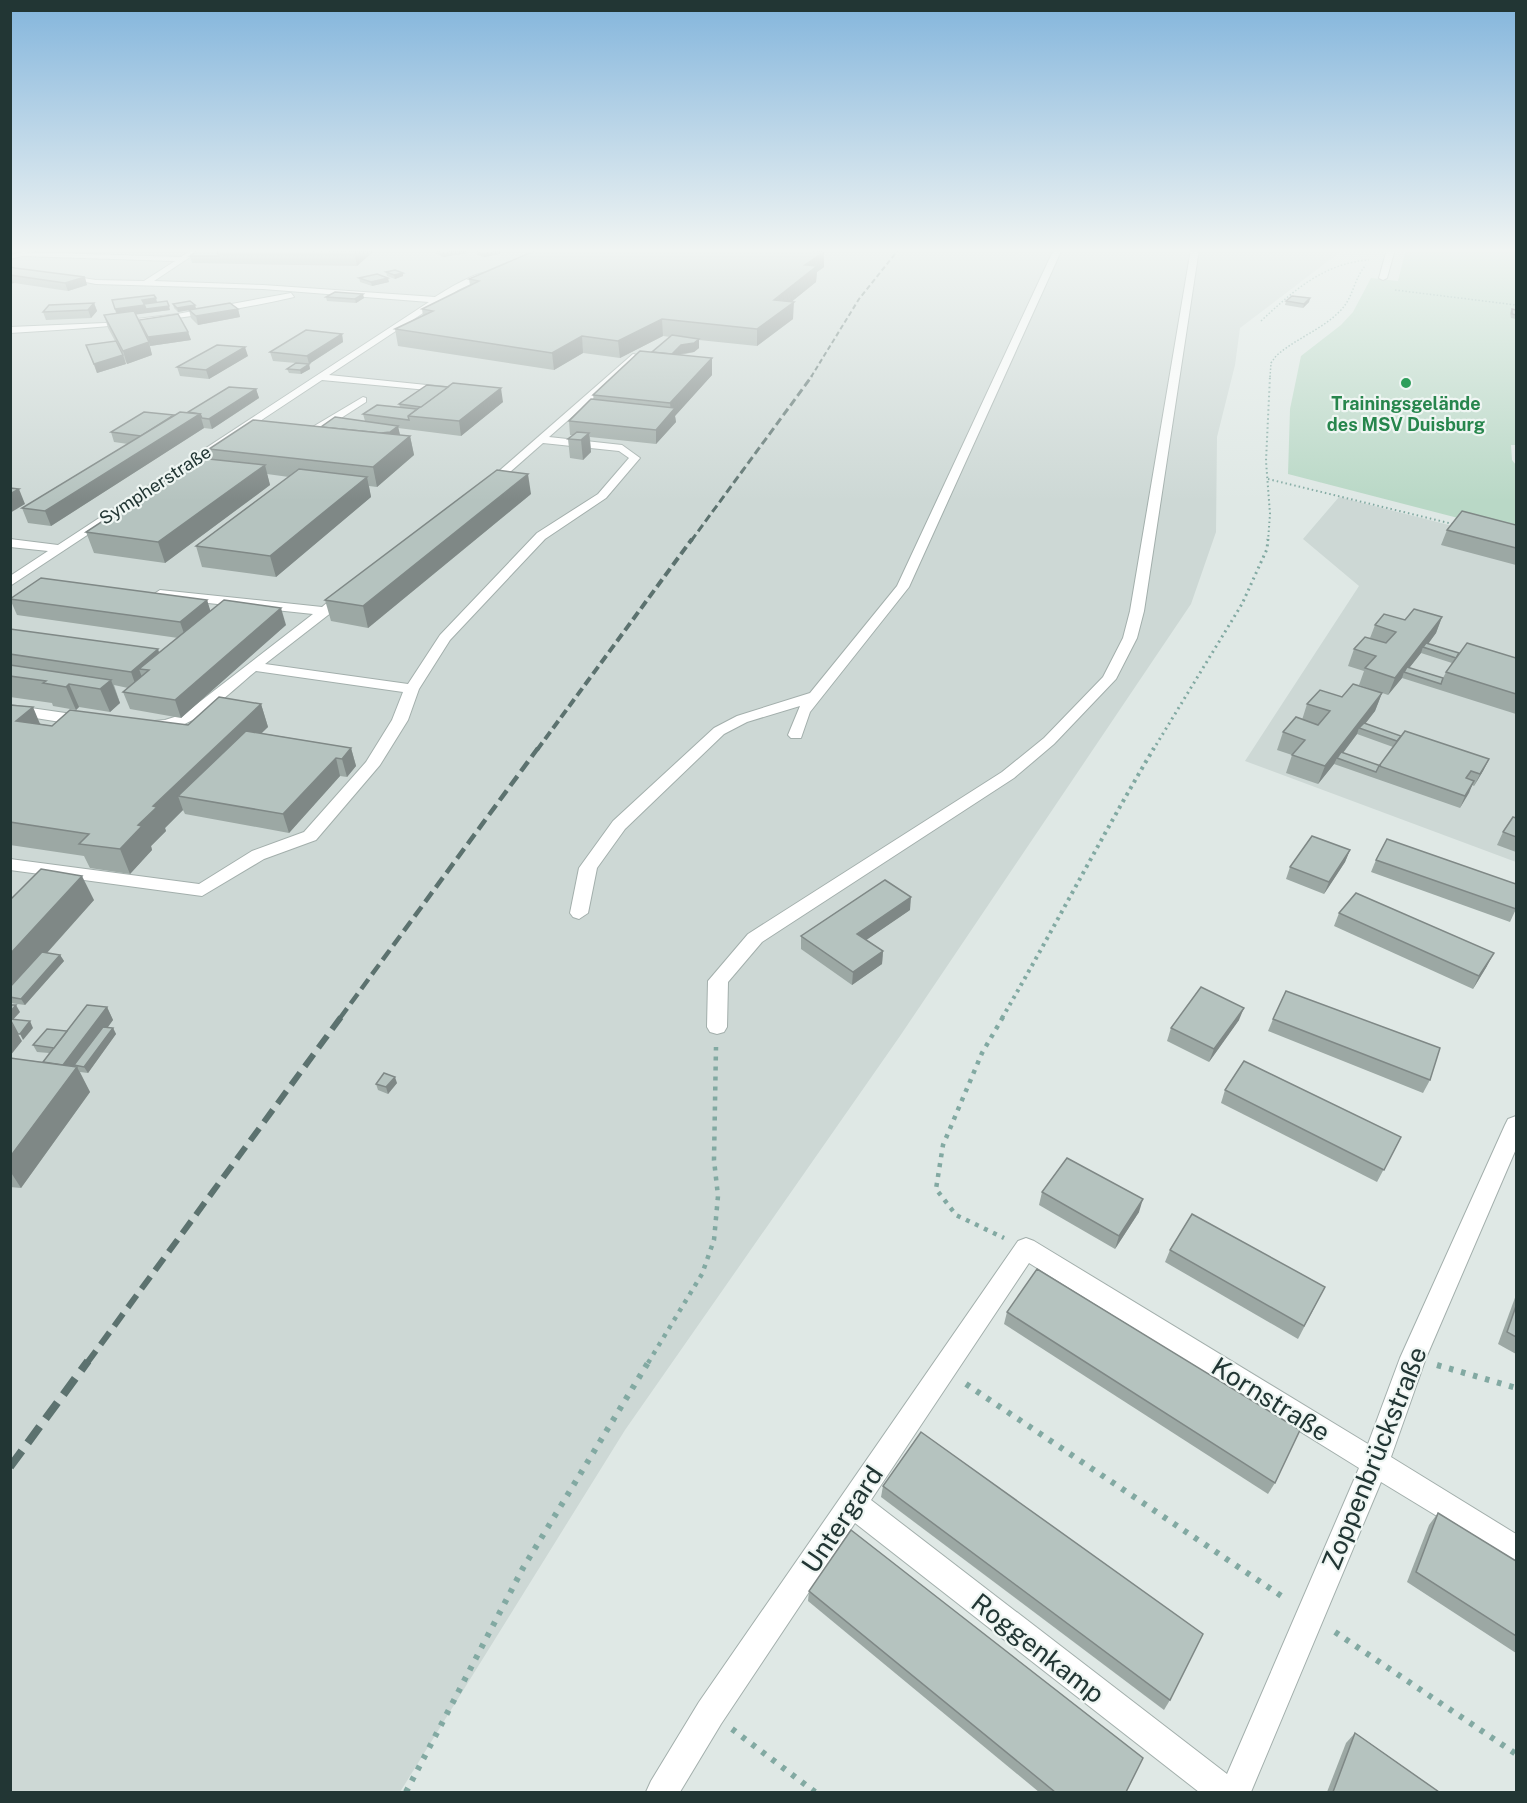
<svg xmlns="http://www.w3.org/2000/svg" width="1527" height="1803" viewBox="0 0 1527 1803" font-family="'Public Sans',sans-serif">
	<rect width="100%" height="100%" fill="#dfe8e5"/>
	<!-- built -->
	<g fill="#cdd8d5">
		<polygon points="11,249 1344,249 1240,328 1235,365 1217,437 1216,532 1191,604 900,1036 625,1430 400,1792 11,1792"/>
		<polygon points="1339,497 1516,542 1516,862 1245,761 1359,586 1303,539"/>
	</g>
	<!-- green -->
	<polygon fill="#b9d8c6" points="1406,249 1516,249 1516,445 1511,445 1512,460 1516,465 1516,533 1288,474 1290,409 1301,356 1341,325 1353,312 1371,278 1398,281"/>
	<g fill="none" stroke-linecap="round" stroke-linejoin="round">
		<defs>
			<g id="minor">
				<path d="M 193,249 L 202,249 L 154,281 L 263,285 L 435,297 C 446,290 483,267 494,273 L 458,290 L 329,375 L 446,387 L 449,388 L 449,392 L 322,380 L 10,586 L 10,576 L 48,551 L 10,547 L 10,539 L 58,545 L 429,302 L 263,289 L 96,284 L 59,277 L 63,275 L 96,280 L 144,281 L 175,261 L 22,256 L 10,259 L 10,255 L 22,252 L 181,257 Z"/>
				<polygon points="1054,249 1062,249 909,587 810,712 801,738 791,738 788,735 800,706 747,722 724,734 625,829 597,868 588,913 579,919 573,917 570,913 579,868 613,821 714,728 737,716 810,693 897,586"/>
				<polygon points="1191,249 1199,249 1144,611 1137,638 1116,679 1054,744 1014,778 762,942 728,982 727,1027 724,1032 717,1034 710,1032 707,1027 708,981 748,934 1002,772 1044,738 1103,677 1123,638 1130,611"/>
				<polygon points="1387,249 1395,249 1387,278 1383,280 1379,278"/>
				<path d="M 291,293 L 294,297 C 198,319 108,328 10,333 L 10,327 L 105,323 L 177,314 Z"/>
				<path d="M 633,354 L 641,356 L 549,437 L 622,445 L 640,458 L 606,498 L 545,539 L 450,640 L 419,689 L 408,720 L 380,765 L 316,840 L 264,859 L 202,896 L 10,870 L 10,859 L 199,884 L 252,851 L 304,832 L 366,762 L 392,720 L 403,692 L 256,671 C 225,696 187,739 144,728 L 141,725 L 144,722 L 165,720 L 184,714 L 313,614 L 160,598 L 154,594 L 160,590 L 322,607 L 340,592 L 350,592 L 350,598 L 265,664 L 408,684 L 440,635 L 537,533 L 598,494 L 629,458 L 619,451 L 543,443 L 493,487 L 483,485 Z"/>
				<polygon points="363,397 366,398 366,402 307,440 299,441 294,438"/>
				<polygon points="10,705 86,716 94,721 86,726 10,714"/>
				<path d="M 1516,1116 L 1516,1149 L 1426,1358 L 1391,1457 L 1516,1534 L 1516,1564 L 1381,1482 L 1251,1792 L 1199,1792 L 855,1523 L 721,1724 L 680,1792 L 646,1792 L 651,1781 L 699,1702 L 1018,1241 L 1026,1238 L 1034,1241 L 1368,1444 L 1400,1358 L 1505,1125 L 1508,1119 ZM 1029,1263 L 1359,1468 L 1227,1774 L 871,1500 Z"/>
			</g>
		</defs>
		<!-- minor casing -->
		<use href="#minor" stroke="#a3afac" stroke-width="2"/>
		<!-- path-far5 -->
		<g stroke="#82a9a2" stroke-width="1.5" stroke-dasharray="1.5 2" stroke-linecap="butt">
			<polyline points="1395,290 1516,305"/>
			<path d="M 1261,321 C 1293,291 1324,263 1369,260"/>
			<path d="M 1270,377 L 1271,363 L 1276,356 C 1296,338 1322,330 1341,310 C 1354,296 1354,278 1366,265"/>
		</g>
		<!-- path-far4 -->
		<g stroke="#82a9a2" stroke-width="2" stroke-dasharray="1.5 3" stroke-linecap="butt">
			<polyline points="1268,479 1457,525"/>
			<polyline points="1268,541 1270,514 1266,461 1270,376"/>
		</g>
		<!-- path-far3 -->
		<polyline stroke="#82a9a2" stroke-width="3" stroke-dasharray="2 4" stroke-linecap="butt" points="1153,750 1242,604 1267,549 1268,539"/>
		<!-- path-far2 -->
		<path stroke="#82a9a2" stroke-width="4" stroke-dasharray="3 4.5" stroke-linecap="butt" d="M 1002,1018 C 1054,929 1101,837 1154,748"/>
		<!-- path-far1 -->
		<g stroke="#82a9a2" stroke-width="4.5" stroke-dasharray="4 6" stroke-linecap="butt">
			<polyline points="1003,1017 982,1053 943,1145 936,1189 956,1215 1004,1238"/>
			<polyline points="648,1363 702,1274 714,1240 718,1196 714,1160 716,1047"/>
		</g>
		<!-- path -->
		<g stroke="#82a9a2" stroke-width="6" stroke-dasharray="4.5 8" stroke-linecap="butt">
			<polyline points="1437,1365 1516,1388"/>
			<polyline points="966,1384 1286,1599"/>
			<polyline points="1335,1632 1516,1754"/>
			<polyline points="732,1729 815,1792"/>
			<polyline points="406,1792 523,1568 649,1361"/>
		</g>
		<!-- minor -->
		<use href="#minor" fill="#fff" fill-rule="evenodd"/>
		<!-- rail-far5 -->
		<polyline stroke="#5c726f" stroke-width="2" stroke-dasharray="5 3" stroke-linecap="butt" points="811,377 859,299 899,249"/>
		<!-- rail-far4 -->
		<polyline stroke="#5c726f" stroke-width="3" stroke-dasharray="8 4" stroke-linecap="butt" points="691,541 812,376"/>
		<!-- rail-far3 -->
		<polyline stroke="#5c726f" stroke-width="4" stroke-dasharray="9 4.5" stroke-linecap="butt" points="537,750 692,539"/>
		<!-- rail-far2 -->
		<polyline stroke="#5c726f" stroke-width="4.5" stroke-dasharray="12 6" stroke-linecap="butt" points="340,1018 538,748"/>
		<!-- rail-far1 -->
		<polyline stroke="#5c726f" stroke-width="6" stroke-dasharray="15 8" stroke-linecap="butt" points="87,1363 341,1017"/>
		<!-- rail -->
		<polyline stroke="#5c726f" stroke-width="8" stroke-dasharray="20 10" stroke-linecap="butt" points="10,1467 88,1361"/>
	</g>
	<!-- wall -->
	<g fill="#9ca8a4" fill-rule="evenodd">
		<polygon points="19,249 44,249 35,253"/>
		<polygon points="200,249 376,249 357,266 192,263 190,256"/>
		<polygon points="434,249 467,253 443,257 435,253"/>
		<polygon points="500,250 500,254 484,257 477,255 477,251"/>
		<polygon points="10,267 87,285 68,291 14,283 10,284"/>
		<polygon points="824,267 817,272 816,282 791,302 793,319 757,346 699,340 699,348 694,352 681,355 712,375 675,416 676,422 656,444 590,437 591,452 583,460 570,458 568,439 573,435 570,435 569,421 594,400 593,395 652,352 670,337 663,336 620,358 583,353 554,370 398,346 395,329 423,316 422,309 470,285 469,279"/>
		<polygon points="386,272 403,276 395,279 387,276"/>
		<polygon points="359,278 389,282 372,286 360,282"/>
		<polygon points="326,297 364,298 356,303 327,301"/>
		<polygon points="1310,298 1309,302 1303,308 1285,305 1286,301"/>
		<polygon points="112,300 157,302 170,310 136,314 140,323 188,332 191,340 150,346 149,344 152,355 127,364 125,360 126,364 97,373 86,345 115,341 108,328 104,315 116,313"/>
		<polygon points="94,303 97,311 91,318 46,320 43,312"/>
		<polygon points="173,304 195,305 196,309 238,309 240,317 198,325 191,318 189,310 178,312 174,308"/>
		<polygon points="1512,309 1516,310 1516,319 1511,318 1510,313"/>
		<polygon points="342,334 343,342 309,364 310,369 301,374 289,373 287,369 296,363 273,361 270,352"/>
		<polygon points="248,356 209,379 180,376 177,367"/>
		<polygon points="256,389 259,398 212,429 204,428 51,526 28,523 22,508 128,444 114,442 111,432 188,412"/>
		<polygon points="503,402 461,436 398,428 400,435 410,436 414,455 377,487 369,486 371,497 276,577 202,567 196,546 289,477 267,474 270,485 165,563 94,553 86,532 212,460 209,449 321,427 365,421 363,414 400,407 399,404"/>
		<polygon points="531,494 368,628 331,621 325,600"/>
		<polygon points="1516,525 1516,565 1441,545 1447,530"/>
		<polygon points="10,599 207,600 210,611 286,625 181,718 130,709 123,692 128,688 114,685 120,703 110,712 79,707 76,710 53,706 52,703 10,697 10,629 159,653 178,638 17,615"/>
		<path d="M 1442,617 L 1436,633 L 1428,644 L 1459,653 L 1516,658 L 1516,714 L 1402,678 L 1388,695 L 1359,685 L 1364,671 L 1348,666 L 1354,649 L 1370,638 L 1375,625 L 1405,620 ZM 1421,653 L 1452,663 L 1446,672 L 1443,678 L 1409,668 Z"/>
		<path d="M 1382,693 L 1375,711 L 1365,724 L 1401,736 L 1489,759 L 1483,771 L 1474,786 L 1472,785 L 1460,808 L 1334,764 L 1318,784 L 1286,773 L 1292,755 L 1277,750 L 1283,732 L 1302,720 L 1307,704 L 1342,697 ZM 1357,734 L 1393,747 L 1379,766 L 1343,753 Z"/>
		<polygon points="261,704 268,727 261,733 351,748 356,766 347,777 340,776 289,833 185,814 183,810 165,828 166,831 151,846 152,850 130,874 90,868 84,856 10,845 10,705 41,724 52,726 188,725"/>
		<polygon points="1516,818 1516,852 1497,845 1503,832"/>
		<polygon points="1350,850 1345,862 1324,894 1286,879 1290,867"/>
		<polygon points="1376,860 1516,909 1510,922 1371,872"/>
		<polygon points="10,900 94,900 47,953 60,955 64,961 25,1005 10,1003"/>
		<polygon points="910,910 866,940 883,951 882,964 852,985 801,949 801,936"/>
		<polygon points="1339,913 1487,966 1473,989 1334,926"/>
		<polygon points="107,1007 113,1020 108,1027 113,1028 116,1034 88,1073 80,1072 90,1092 21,1188 10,1187 10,1058 43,1062 49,1053 37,1052 33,1045 67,1031"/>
		<polygon points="1273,1019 1430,1080 1423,1093 1268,1031"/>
		<polygon points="1239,1020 1209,1062 1167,1041 1171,1028"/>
		<polygon points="397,1083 388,1094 378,1090 376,1084"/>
		<polygon points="1225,1090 1401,1137 1377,1182 1221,1103"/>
		<polygon points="1042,1192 1139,1212 1115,1249 1039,1205"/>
		<polygon points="1170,1250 1325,1287 1298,1339 1165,1262"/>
		<polygon points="1516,1295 1516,1354 1498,1344"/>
		<polygon points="1007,1312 1275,1483 1268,1494 1004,1324"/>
		<polygon points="883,1486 1170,1700 1164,1710 881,1497"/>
		<polygon points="1438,1513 1516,1561 1516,1653 1407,1582 1429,1525"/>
		<polygon points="809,1591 1126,1792 1039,1792 808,1601"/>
		<polygon points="1355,1733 1439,1792 1327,1792 1346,1743"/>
	</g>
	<!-- shaded-wall -->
	<g fill="#7f8886">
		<polygon points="34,249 44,249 35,253"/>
		<polygon points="357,249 376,249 357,266 354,251"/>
		<polygon points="467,249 467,253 443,257 442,253"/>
		<polygon points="500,250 500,254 484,257 483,254"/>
		<polygon points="824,252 824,267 817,272 816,282 774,316 774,300 805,265"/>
		<polygon points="403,273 403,276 395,279 394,275"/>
		<polygon points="10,275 14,283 10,284"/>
		<polygon points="85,277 87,285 68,291 65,283"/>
		<polygon points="388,278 389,282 372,286 371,282"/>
		<polygon points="363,294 364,298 356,303 355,299"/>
		<polygon points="156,298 158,306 169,306 170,310 118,317 115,309 142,300"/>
		<polygon points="1310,298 1309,302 1303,308 1304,304"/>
		<polygon points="794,302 793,319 757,346 757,329"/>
		<polygon points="94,303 97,311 91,318 88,310"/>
		<polygon points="195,305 196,309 178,312 177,308"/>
		<polygon points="238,309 240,317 198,325 196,316"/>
		<polygon points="662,319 663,336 620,358 618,341"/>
		<polygon points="188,332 191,340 150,346 148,337"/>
		<polygon points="342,334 343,342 309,364 310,369 301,374 300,370 309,364 307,356"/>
		<polygon points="582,336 583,353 554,370 552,353"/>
		<polygon points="699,339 699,348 694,352 681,354 670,364 670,355 681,345"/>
		<polygon points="149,342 152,355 127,364 123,351"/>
		<polygon points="245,347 248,356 209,379 206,370"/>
		<polygon points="123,355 126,364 97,373 94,364"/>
		<polygon points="712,358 712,375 675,416 676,422 656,444 656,430 671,413 670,403"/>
		<polygon points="501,388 503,402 461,436 459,421"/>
		<polygon points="256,389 259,398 212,429 209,419"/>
		<polygon points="200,414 204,428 51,526 45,511"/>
		<polygon points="398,426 400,435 379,434"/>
		<polygon points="589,433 591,452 583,460 581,440"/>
		<polygon points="410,436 414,455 377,487 373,467"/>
		<polygon points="265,465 270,485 165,563 158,542"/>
		<polygon points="528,474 531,494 368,628 363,606"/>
		<polygon points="367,477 371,497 276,577 270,556"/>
		<polygon points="19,489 25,504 10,513 10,494"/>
		<polygon points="207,600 212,616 186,639 180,622"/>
		<polygon points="281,608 286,625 181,718 175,700"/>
		<polygon points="1442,617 1436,633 1425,648 1423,647 1421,653 1406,672 1404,672 1402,678 1388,695 1395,678"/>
		<polygon points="158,649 164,667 149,670 139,669 144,683 137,689 131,672"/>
		<polygon points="111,680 120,703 110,712 100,689"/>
		<polygon points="69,684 79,707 76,710 66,687"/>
		<polygon points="1382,693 1375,711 1361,729 1359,728 1357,734 1339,758 1337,758 1334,764 1318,784 1325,766"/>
		<polygon points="261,704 268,727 195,799 178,796 183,810 165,828 166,831 151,846 152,850 130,874 120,849 138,825 153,806"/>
		<polygon points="33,707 43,731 16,721"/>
		<polygon points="351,748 356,766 347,777 342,759"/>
		<polygon points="336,758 340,776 289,833 283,814"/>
		<polygon points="1489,759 1483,771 1474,786 1480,774"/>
		<polygon points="1474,781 1469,793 1460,808 1465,796"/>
		<polygon points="1350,850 1345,862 1324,894 1329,882"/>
		<polygon points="82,876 94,900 10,994 10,954"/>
		<polygon points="911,897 910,910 856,947 857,934"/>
		<polygon points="883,951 882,964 852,985 853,972"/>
		<polygon points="1494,953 1487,966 1473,989 1479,976"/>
		<polygon points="60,955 64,961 25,1005 21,999"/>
		<polygon points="16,1005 20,1012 11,1022 22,1041 10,1056 10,1012"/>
		<polygon points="107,1007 113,1020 79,1066 74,1065 76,1068 77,1067 90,1092 21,1188 10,1171 10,1157 55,1075"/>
		<polygon points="1244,1008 1239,1020 1209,1062 1214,1049"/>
		<polygon points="30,1021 33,1028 23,1040 20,1034"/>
		<polygon points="113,1028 116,1034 88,1073 84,1067"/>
		<polygon points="395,1077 397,1083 388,1094 386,1087"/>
		<polygon points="1143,1199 1139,1212 1115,1249 1119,1236"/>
	</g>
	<!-- building -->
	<g fill="#b5c3bf" stroke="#7f8886" stroke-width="1.5">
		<polygon points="200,249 217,249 218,256 190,256"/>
		<polygon points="217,249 357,249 354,251"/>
		<polygon points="434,249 467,249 442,253"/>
		<polygon points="487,249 496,249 500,250 483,254 477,251"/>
		<polygon points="539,249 796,249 824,252 805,265 817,266 774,300 794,302 757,329 662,319 618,341 582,336 552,353 395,329 433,311 422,309 479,281 469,279"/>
		<polygon points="10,267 15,268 85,277 65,283 10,275"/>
		<polygon points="395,270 403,273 394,275 386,272"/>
		<polygon points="377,274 388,278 371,282 359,278"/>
		<polygon points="335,292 363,294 355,299 326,297"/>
		<polygon points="154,295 156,298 142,300 145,305 115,309 112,300"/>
		<polygon points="1292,296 1310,298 1304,304 1286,301"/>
		<polygon points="167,301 169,306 146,309 144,304"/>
		<polygon points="190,301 195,305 177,308 173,304"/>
		<polygon points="94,303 88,310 43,312 49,305"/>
		<polygon points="230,303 238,309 196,316 189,310"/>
		<polygon points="1512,309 1516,310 1516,315 1512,314"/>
		<polygon points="134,311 149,342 123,351 104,315"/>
		<polygon points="178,314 188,332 148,337 139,320"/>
		<polygon points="306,330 342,334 307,356 270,352"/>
		<polygon points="672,335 699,339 694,343 681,345 672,354 652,352"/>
		<polygon points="116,341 123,355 94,364 86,345"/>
		<polygon points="217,345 245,347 206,370 177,367"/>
		<polygon points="640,351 712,358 670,403 593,395"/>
		<polygon points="296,363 309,364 300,370 287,369"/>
		<polygon points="453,383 501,388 459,421 408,416"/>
		<polygon points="427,385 448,387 421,407 399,404"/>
		<polygon points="229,387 256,389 209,419 202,418 200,414 188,412"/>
		<polygon points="591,399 675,408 656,430 569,421"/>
		<polygon points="377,405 417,409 408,416 409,420 363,414"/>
		<polygon points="144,412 174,415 141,436 111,432"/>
		<polygon points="180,412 200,414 45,511 22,508"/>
		<polygon points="335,417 398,426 390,432 381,433 321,427"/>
		<polygon points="253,420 410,436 373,467 209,449"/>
		<polygon points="577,432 589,433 581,440 568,439"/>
		<polygon points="199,458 265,465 158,542 86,532"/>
		<polygon points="299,469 367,477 270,556 196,546"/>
		<polygon points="497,470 528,474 363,606 325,600"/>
		<polygon points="10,488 19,489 10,494"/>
		<polygon points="1462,511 1516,525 1516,548 1447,530"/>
		<polygon points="41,578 207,600 180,622 10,599"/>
		<polygon points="224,600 281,608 175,700 123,692 149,670 139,669"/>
		<polygon points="1414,609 1442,617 1395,678 1365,668 1376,656 1354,649 1365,637 1386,643 1396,632 1375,625 1384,614 1405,620"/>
		<polygon points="10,629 158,649 131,672 10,654"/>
		<polygon points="1426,643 1459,653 1456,658 1423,647"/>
		<polygon points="1467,643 1516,658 1516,694 1446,672"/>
		<polygon points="10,665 111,680 100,689 69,684 66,687 43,683 46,681 10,676"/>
		<polygon points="1407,667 1443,678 1441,684 1404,672"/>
		<polygon points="1353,684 1382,693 1325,766 1292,755 1305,740 1283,732 1296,717 1318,725 1330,711 1307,704 1320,690 1342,697"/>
		<polygon points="219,697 261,704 153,806 157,807 138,825 142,826 120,849 79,844 89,834 10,822 10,705 33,707 16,721 52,726 70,710 188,725"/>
		<polygon points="1364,723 1401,736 1397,741 1359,728"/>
		<polygon points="246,731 351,748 342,759 336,758 283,814 178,796"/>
		<polygon points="1405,731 1489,759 1480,774 1471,771 1466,778 1474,781 1465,796 1379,766"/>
		<polygon points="1341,752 1381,766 1379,766 1376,772 1337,758"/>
		<polygon points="1513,817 1516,818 1516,837 1503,832"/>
		<polygon points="1312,836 1350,850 1329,882 1290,867"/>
		<polygon points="1387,839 1516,884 1516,909 1376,860"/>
		<polygon points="41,869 82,876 10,954 10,900"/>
		<polygon points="885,880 911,897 857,934 883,951 853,972 801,936"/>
		<polygon points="1356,893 1494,953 1479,976 1339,913"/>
		<polygon points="42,952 60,955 21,999 10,997 10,987"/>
		<polygon points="1201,987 1244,1008 1214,1049 1171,1028"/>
		<polygon points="1286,991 1440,1048 1430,1080 1273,1019"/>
		<polygon points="10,1005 16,1005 10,1012"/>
		<polygon points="87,1005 107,1007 63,1065 43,1062"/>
		<polygon points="10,1019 30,1021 20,1034 18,1034"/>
		<polygon points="103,1027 113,1028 84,1067 74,1065"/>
		<polygon points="47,1029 67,1031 54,1048 33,1045"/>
		<polygon points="10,1058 77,1067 10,1157"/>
		<polygon points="1244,1061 1401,1137 1384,1170 1225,1090"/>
		<polygon points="384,1073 395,1077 386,1087 376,1084"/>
		<polygon points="1067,1158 1143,1199 1119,1236 1042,1192"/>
		<polygon points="1192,1214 1325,1287 1304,1326 1170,1250"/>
		<polygon points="1037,1269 1300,1430 1275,1483 1007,1312"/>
		<polygon points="1516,1306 1516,1337 1507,1332"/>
		<polygon points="921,1432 1203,1634 1170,1700 883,1486"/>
		<polygon points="1438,1513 1516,1561 1516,1636 1416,1572"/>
		<polygon points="851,1530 1143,1758 1126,1792 1055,1792 809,1591"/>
		<polygon points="1355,1733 1439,1792 1333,1792"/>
	</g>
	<!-- sky -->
	<linearGradient id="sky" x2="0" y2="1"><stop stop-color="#83b5dc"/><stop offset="0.5" stop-color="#f1f5f3"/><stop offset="1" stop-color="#f1f5f3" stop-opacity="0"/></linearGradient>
	<rect width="1527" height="501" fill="url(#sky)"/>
	<!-- markers -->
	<circle fill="#2e9e5b" stroke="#eff6f3" stroke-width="2" cx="1406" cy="383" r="6"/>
	<g text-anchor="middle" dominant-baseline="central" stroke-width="4.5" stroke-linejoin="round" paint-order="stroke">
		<!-- far-leisure labels -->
		<g font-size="18" font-weight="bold" fill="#27864d" stroke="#eff6f3">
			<text x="1406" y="403">Trainingsgelände<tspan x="1406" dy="21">des MSV Duisburg</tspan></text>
		</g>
		<!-- far-street labels -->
		<g font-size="18" fill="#223634" stroke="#eff6f3">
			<text transform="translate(155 485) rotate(-33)">Sympherstraße</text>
		</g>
		<!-- near-street labels -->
		<g font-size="26" fill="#223634" stroke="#eff6f3">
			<text transform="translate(1271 1399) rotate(32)">Kornstraße</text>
			<text transform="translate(1374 1458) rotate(-68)">Zoppenbrückstraße</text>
			<text transform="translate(842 1519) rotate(-56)">Untergard</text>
			<text transform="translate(1038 1648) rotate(38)">Roggenkamp</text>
		</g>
	</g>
	<!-- border -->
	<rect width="1527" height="1803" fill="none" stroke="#223634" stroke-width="24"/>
</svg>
